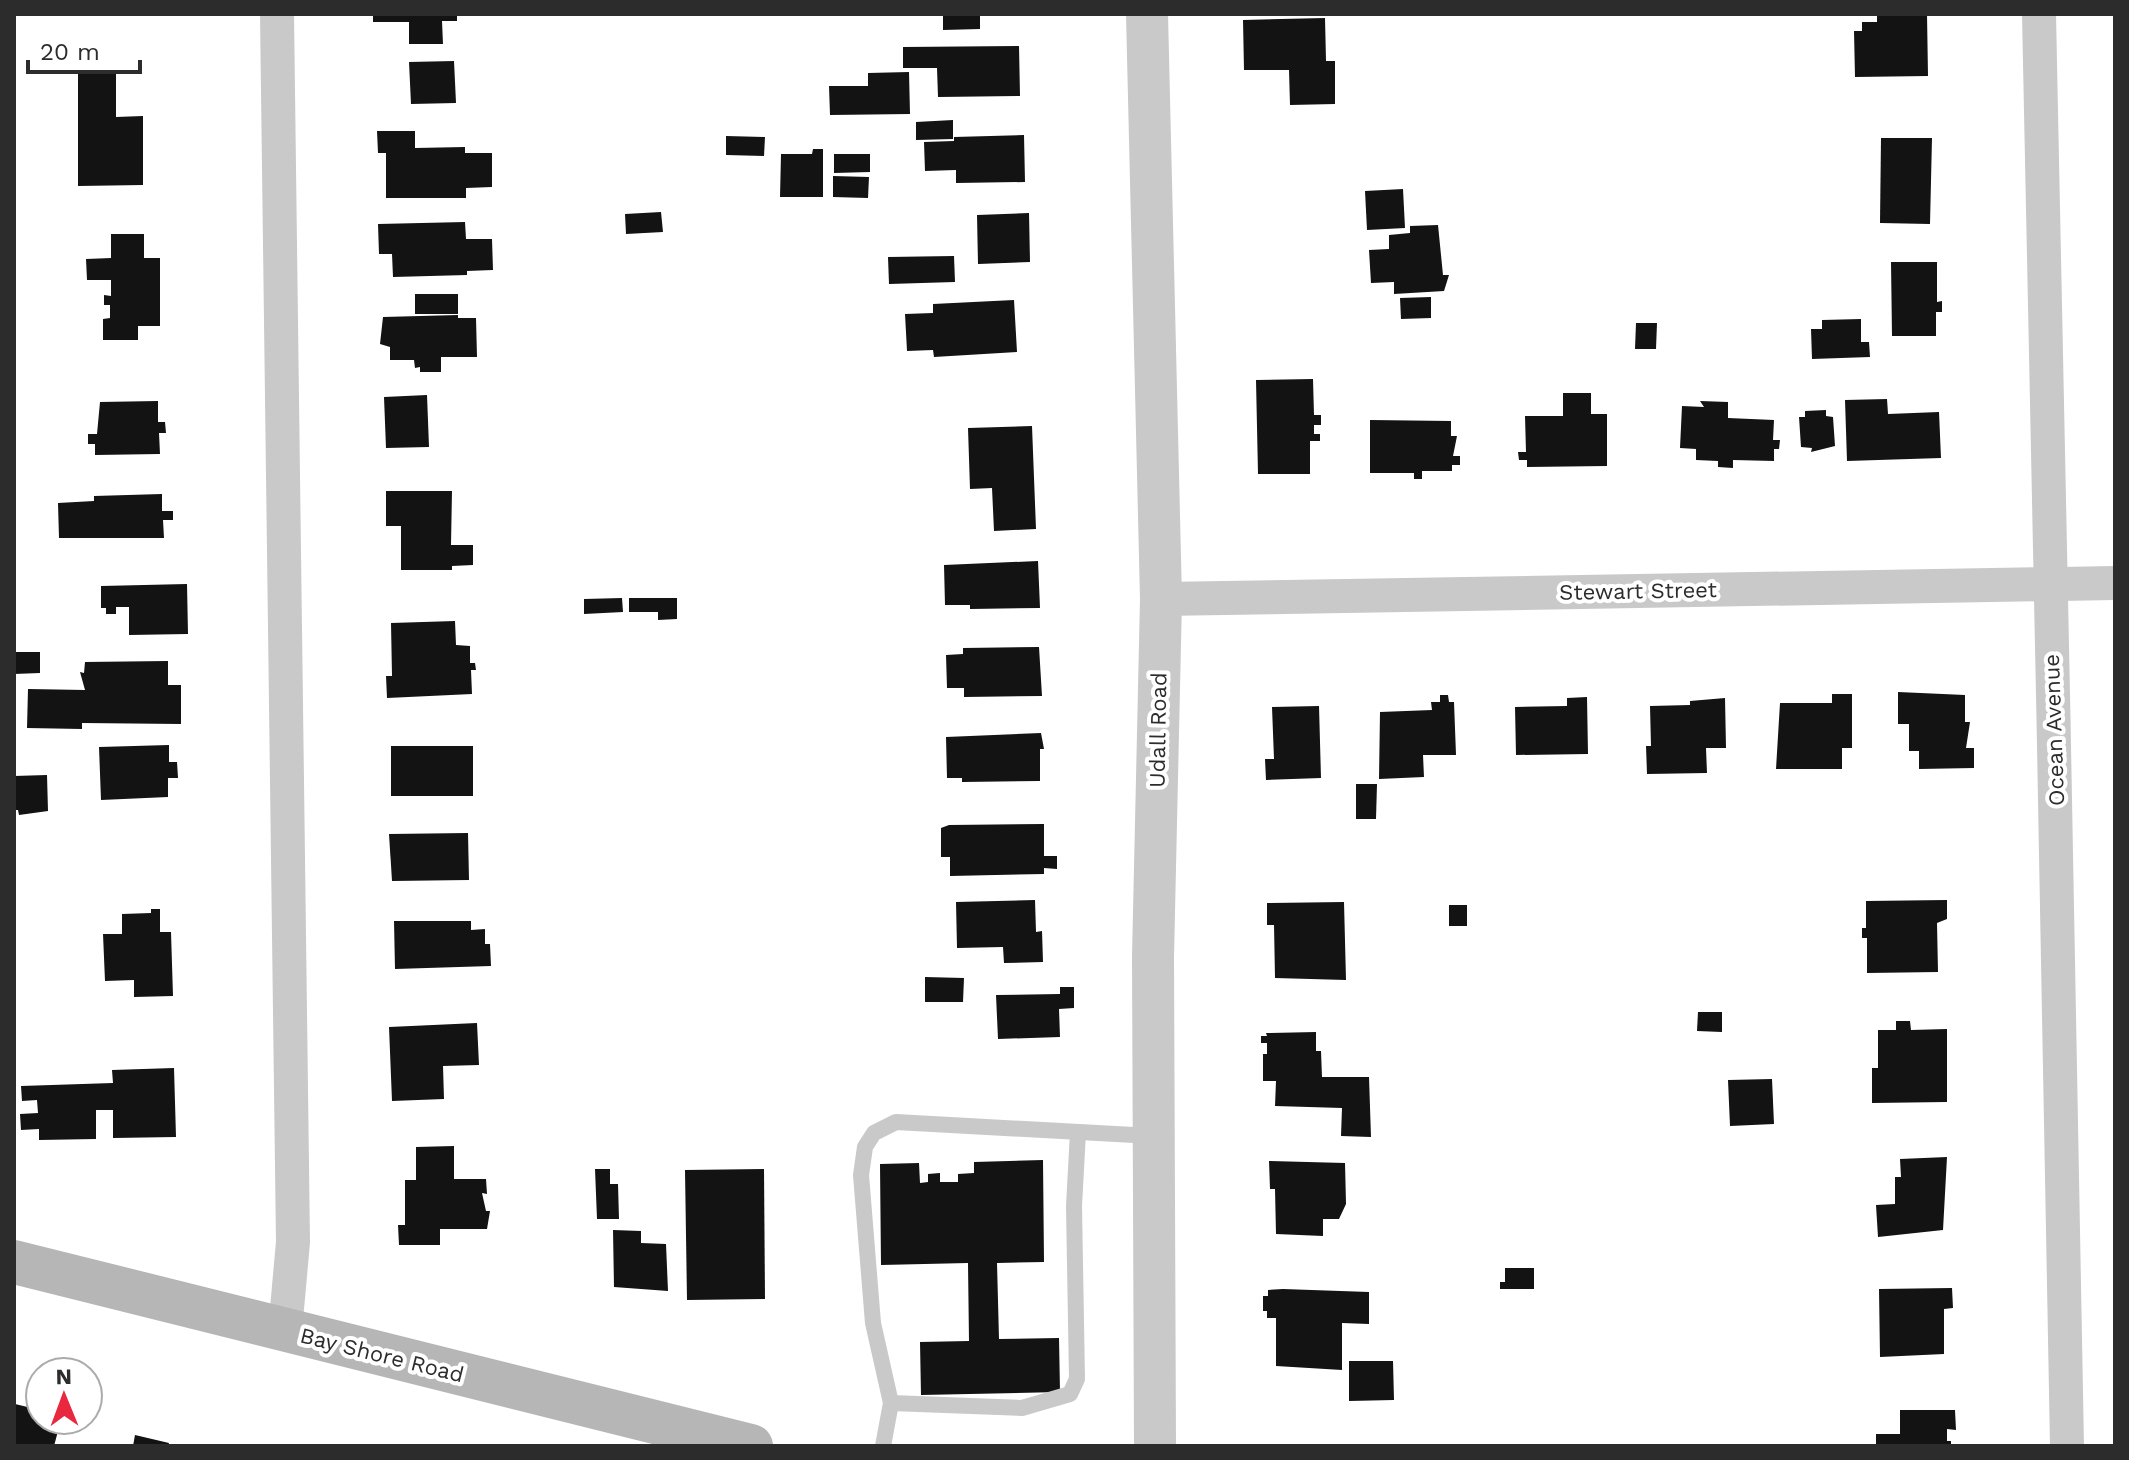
<svg xmlns="http://www.w3.org/2000/svg" width="2129" height="1460" viewBox="0 0 2129 1460" font-family="'Work Sans',sans-serif">
	<rect width="100%" height="100%" fill="#fff"/>
	<!-- building -->
	<g fill="#131313">
		<polygon points="373,14 457,14 457,21 442,21 443,44 409,44 409,22 373,22"/>
		<polygon points="943,14 980,14 980,29 943,30"/>
		<polygon points="1877,14 1927,14 1928,76 1855,77 1854,31 1862,31 1862,22 1877,22"/>
		<polygon points="1325,18 1326,61 1335,61 1335,104 1290,105 1289,70 1244,70 1243,20"/>
		<polygon points="1019,46 1020,96 938,97 937,68 903,68 903,47"/>
		<polygon points="454,61 456,103 411,104 409,62"/>
		<polygon points="909,72 910,114 830,115 829,86 868,86 868,73"/>
		<polygon points="78,73 116,73 116,117 143,116 143,185 78,186"/>
		<polygon points="953,120 953,139 916,140 916,122"/>
		<polygon points="377,131 415,131 415,148 465,147 465,153 492,153 492,187 466,188 466,198 386,198 386,153 378,153"/>
		<polygon points="1024,135 1025,182 956,183 956,170 925,171 924,142 954,141 954,137"/>
		<polygon points="726,136 765,137 764,156 726,155"/>
		<polygon points="1881,138 1932,138 1930,224 1880,223"/>
		<polygon points="813,149 823,149 823,197 780,197 781,154 812,154"/>
		<polygon points="834,154 870,154 870,172 834,173"/>
		<polygon points="833,176 869,177 868,198 833,197"/>
		<polygon points="1403,189 1405,228 1367,230 1365,191"/>
		<polygon points="661,212 663,232 626,234 625,214"/>
		<polygon points="1029,213 1030,262 978,264 977,215"/>
		<polygon points="465,222 466,239 492,239 493,270 467,271 467,275 393,277 392,254 379,254 378,224"/>
		<polygon points="1438,225 1443,275 1449,275 1444,291 1394,294 1394,282 1371,283 1369,250 1389,249 1389,235 1410,233 1410,226"/>
		<polygon points="111,234 144,234 144,258 160,258 160,326 138,326 138,340 103,340 103,319 110,318 110,305 104,305 104,295 111,296 111,280 87,280 86,259 111,258"/>
		<polygon points="954,256 955,282 889,284 888,257"/>
		<polygon points="1891,262 1937,262 1937,302 1942,301 1942,312 1936,312 1936,336 1892,336"/>
		<rect x="415" y="294" width="43" height="20"/>
		<polygon points="1431,297 1431,318 1401,319 1400,298"/>
		<polygon points="1014,300 1017,352 934,357 933,350 907,351 905,314 933,313 933,304"/>
		<polygon points="458,315 458,318 476,318 477,357 441,357 441,372 420,372 420,367 415,368 414,360 390,360 390,347 380,344 383,317"/>
		<polygon points="1861,319 1861,342 1869,342 1870,357 1812,359 1811,329 1822,329 1822,320"/>
		<polygon points="1636,323 1657,323 1656,349 1635,349"/>
		<polygon points="1313,379 1314,415 1321,415 1321,425 1314,425 1314,434 1320,434 1320,441 1310,441 1310,474 1258,474 1256,380"/>
		<polygon points="1563,393 1591,393 1591,414 1607,414 1607,466 1527,467 1527,460 1519,460 1518,452 1526,452 1525,416 1563,416"/>
		<polygon points="427,395 429,447 386,448 384,397"/>
		<polygon points="1887,399 1888,414 1939,412 1941,458 1847,461 1845,400"/>
		<polygon points="158,401 158,422 165,422 166,433 159,433 160,454 95,455 95,444 88,444 88,434 97,434 100,402"/>
		<polygon points="1700,401 1728,402 1728,418 1774,420 1773,440 1780,440 1779,449 1774,449 1774,461 1733,460 1733,468 1718,467 1718,461 1696,460 1696,449 1680,448 1682,406 1704,407"/>
		<polygon points="1826,410 1826,416 1833,417 1835,446 1811,452 1812,448 1801,447 1799,417 1805,417 1805,411"/>
		<polygon points="1370,420 1451,421 1451,436 1457,436 1453,456 1460,456 1460,465 1452,465 1452,471 1422,471 1422,479 1414,479 1414,473 1370,473"/>
		<polygon points="1032,426 1036,529 994,531 992,488 970,489 968,428"/>
		<polygon points="386,491 452,491 451,545 473,545 473,565 452,566 452,570 401,570 401,526 386,526"/>
		<polygon points="162,494 162,511 173,511 173,520 163,520 164,538 59,538 58,503 94,501 94,496"/>
		<polygon points="1038,561 1040,608 970,609 970,605 945,605 944,565"/>
		<polygon points="187,584 188,634 129,635 129,607 116,607 116,614 106,614 106,608 101,608 101,586"/>
		<polygon points="622,598 623,612 584,614 584,599"/>
		<polygon points="629,598 677,598 677,619 658,620 658,612 629,612"/>
		<polygon points="455,621 456,645 470,646 470,663 475,663 476,670 471,670 472,694 387,698 386,676 392,676 391,623"/>
		<polygon points="1039,647 1042,696 964,697 964,688 947,688 946,655 963,654 963,648"/>
		<polygon points="14,652 40,652 40,673 14,674"/>
		<polygon points="168,661 168,685 181,685 181,724 82,723 82,729 27,728 28,689 85,690 80,672 84,673 85,662"/>
		<polygon points="1898,692 1965,695 1965,722 1970,722 1966,748 1974,748 1974,768 1919,769 1919,751 1909,751 1909,724 1898,724"/>
		<polygon points="1832,694 1852,694 1852,748 1842,748 1842,769 1776,769 1780,703 1832,703"/>
		<polygon points="1440,695 1448,695 1449,702 1454,702 1456,755 1423,755 1424,777 1379,779 1380,712 1432,710 1431,702 1440,702"/>
		<polygon points="1587,697 1588,754 1516,755 1515,707 1567,706 1567,698"/>
		<polygon points="1725,698 1726,748 1706,748 1707,773 1647,774 1646,746 1651,746 1650,706 1690,705 1690,701"/>
		<polygon points="1319,706 1321,778 1266,780 1265,759 1274,759 1272,707"/>
		<polygon points="1041,733 1044,749 1040,749 1040,781 962,782 962,778 947,778 946,737"/>
		<polygon points="169,745 169,762 177,762 178,778 168,778 168,797 101,800 99,747"/>
		<rect x="391" y="746" width="82" height="50"/>
		<polygon points="47,775 48,811 19,815 18,810 14,810 14,776"/>
		<polygon points="1356,784 1377,784 1376,819 1356,819"/>
		<polygon points="1044,824 1044,856 1057,856 1057,869 1044,868 1044,874 950,876 950,857 941,857 941,828 949,825"/>
		<polygon points="468,833 469,880 392,881 389,834"/>
		<polygon points="1035,900 1036,932 1042,931 1043,962 1004,963 1003,947 957,948 956,902"/>
		<polygon points="1947,900 1947,919 1937,923 1938,972 1867,973 1867,938 1862,938 1862,928 1866,928 1866,901"/>
		<polygon points="1344,902 1346,980 1275,978 1274,925 1267,925 1267,903"/>
		<rect x="1449" y="905" width="18" height="21"/>
		<polygon points="151,909 160,909 160,932 171,932 173,996 134,997 134,980 105,981 103,934 122,934 122,914 151,913"/>
		<polygon points="394,921 471,921 471,930 485,929 485,944 490,944 491,966 395,969"/>
		<polygon points="925,977 964,978 963,1002 925,1002"/>
		<polygon points="1060,987 1074,987 1074,1008 1059,1009 1060,1037 998,1039 996,995 1060,994"/>
		<polygon points="1698,1012 1722,1012 1722,1032 1697,1031"/>
		<polygon points="1896,1021 1910,1021 1911,1030 1947,1029 1947,1102 1872,1103 1872,1068 1878,1068 1878,1030 1896,1030"/>
		<polygon points="477,1023 479,1065 443,1066 444,1099 392,1101 389,1027"/>
		<polygon points="1316,1032 1316,1051 1321,1051 1322,1077 1369,1077 1371,1137 1341,1136 1342,1108 1275,1106 1276,1081 1263,1081 1263,1054 1267,1054 1267,1043 1261,1043 1261,1036 1267,1036 1266,1033"/>
		<polygon points="174,1068 176,1137 113,1138 113,1110 96,1110 96,1139 39,1140 39,1129 21,1130 20,1114 38,1113 37,1100 22,1101 21,1086 113,1083 112,1070"/>
		<polygon points="1772,1079 1774,1124 1730,1126 1728,1080"/>
		<polygon points="454,1146 454,1179 486,1179 487,1194 482,1193 486,1211 490,1211 487,1229 440,1229 440,1245 399,1245 398,1225 405,1225 405,1180 416,1180 416,1147"/>
		<polygon points="1947,1157 1943,1230 1878,1237 1876,1205 1895,1204 1895,1177 1901,1177 1900,1159"/>
		<polygon points="1043,1160 1044,1262 997,1263 999,1339 1059,1338 1060,1392 921,1395 920,1342 969,1341 968,1263 881,1265 880,1164 919,1163 920,1183 928,1182 928,1174 940,1173 940,1182 958,1182 958,1174 974,1173 974,1162"/>
		<polygon points="1269,1161 1345,1163 1346,1204 1339,1219 1323,1219 1323,1236 1276,1234 1275,1189 1270,1189"/>
		<polygon points="595,1169 610,1169 610,1184 618,1184 619,1219 597,1219"/>
		<polygon points="764,1169 765,1299 687,1300 685,1170"/>
		<polygon points="613,1230 641,1231 641,1243 666,1244 668,1291 614,1287"/>
		<polygon points="1505,1268 1534,1268 1534,1289 1500,1289 1500,1282 1505,1282"/>
		<polygon points="1952,1288 1953,1308 1944,1309 1944,1354 1880,1357 1879,1289"/>
		<polygon points="1283,1289 1369,1292 1369,1324 1342,1323 1342,1370 1276,1366 1276,1318 1267,1318 1267,1311 1263,1311 1263,1296 1268,1296 1268,1290"/>
		<polygon points="1349,1361 1393,1361 1394,1400 1349,1401"/>
		<polygon points="15,1404 40,1410 40,1420 61,1420 54,1446 14,1446"/>
		<polygon points="1900,1410 1955,1410 1956,1430 1947,1429 1947,1441 1951,1441 1951,1446 1876,1446 1876,1434 1900,1434"/>
		<polygon points="135,1435 169,1443 168,1446 133,1446"/>
	</g>
	<g fill="none" stroke-linecap="round" stroke-linejoin="round">
		<!-- service -->
		<g stroke="#c9c9c9" stroke-width="16">
			<polyline points="891,1403 1022,1408 1070,1394 1077,1379 1074,1206 1078,1132"/>
			<polyline points="883,1446 891,1403 873,1323 861,1175 865,1147 874,1133 896,1122 1152,1136"/>
		</g>
		<!-- minor -->
		<g stroke="#c9c9c9" stroke-width="34">
			<polyline points="277,14 293,1242 285,1331"/>
			<path d="M 2039,14 C 2047,491 2061,969 2067,1446"/>
			<polyline points="1161,599 2115,583"/>
		</g>
		<!-- tertiary -->
		<polyline stroke="#c9c9c9" stroke-width="42" points="1147,14 1161,599 1153,957 1155,1446"/>
		<!-- secondary -->
		<polyline stroke="#b6b6b6" stroke-width="44" points="14,1262 751,1446"/>
	</g>
	<g text-anchor="middle" dominant-baseline="central" stroke-width="8" stroke-linejoin="round" paint-order="stroke">
		<!-- street labels -->
		<g font-size="22" fill="#2c2c2c" stroke="#fff">
			<text transform="translate(1638 591) rotate(-1)">Stewart Street</text>
			<text transform="translate(1158 730) rotate(-89)">Udall Road</text>
			<text transform="translate(2054 730) rotate(-92)">Ocean Avenue</text>
			<text transform="translate(382 1355) rotate(14)">Bay Shore Road</text>
		</g>
	</g>
	<!-- border -->
	<rect width="2129" height="1460" fill="none" stroke="#2c2c2c" stroke-width="32"/>
	<!-- north arrow -->
	<g transform="translate(64 1396) rotate(359)"><circle r="38" fill="#ffffff" stroke="#ababab" stroke-width="2"/>
	<path d="M0-6L14 30L0 20L-14 30Z" fill="#e9273e"/>
	<text y="-12" font-size="22" font-weight="bold" text-anchor="middle" fill="#2c2c2c">N</text>
	</g>
	<!-- scale -->
	<path d="M28 60v12h112v-12" fill="none" stroke="#2c2c2c" stroke-width="4"/>
	<text x="40" y="60" font-size="24" fill="#2c2c2c" stroke="#ffffff" stroke-width="6" paint-order="stroke">20 m</text>
</svg>
